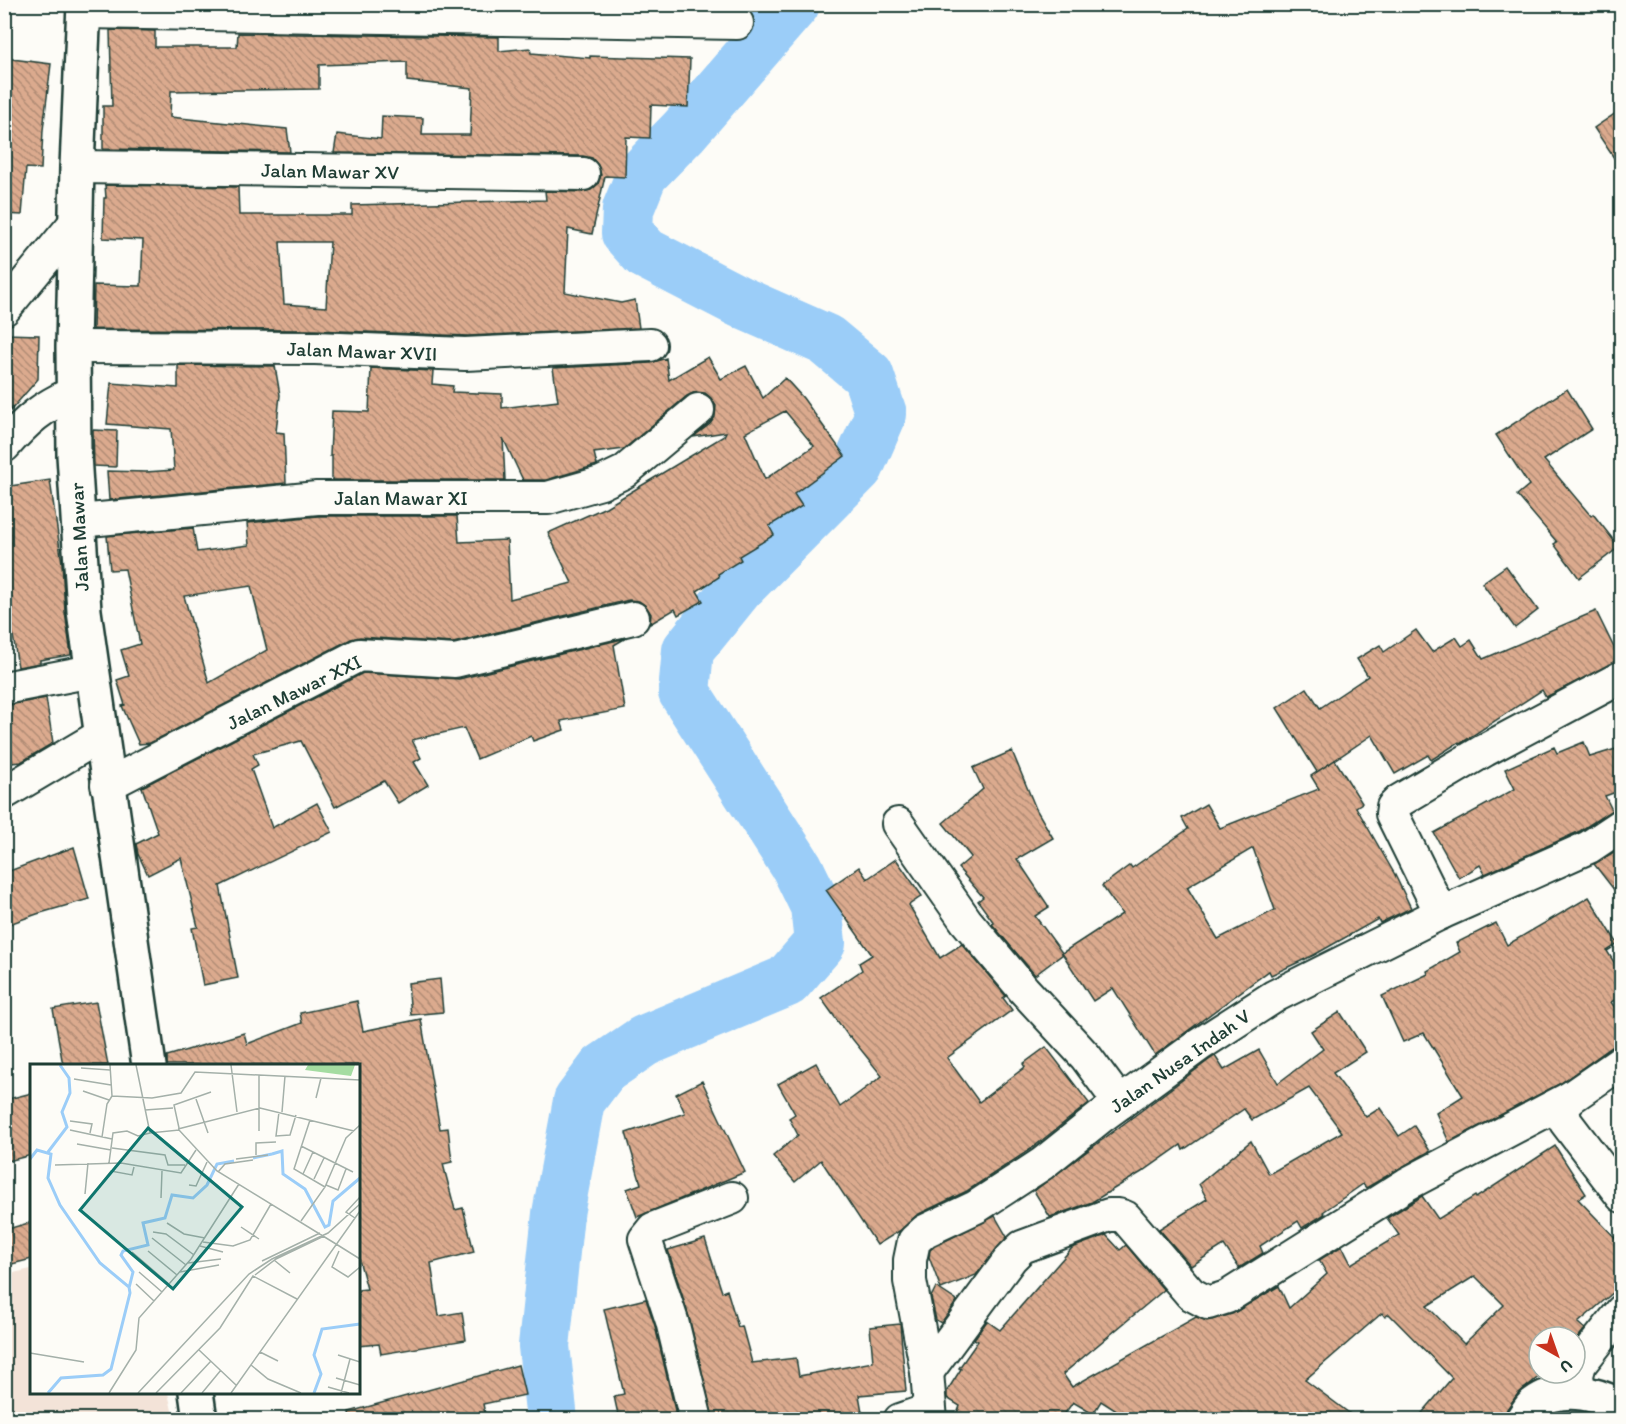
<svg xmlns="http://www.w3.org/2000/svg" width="1626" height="1424" viewBox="0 0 1626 1424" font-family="Itim,sans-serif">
	<defs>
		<pattern id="building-back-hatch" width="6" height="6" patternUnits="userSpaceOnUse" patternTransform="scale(1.5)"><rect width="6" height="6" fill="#dbaa8e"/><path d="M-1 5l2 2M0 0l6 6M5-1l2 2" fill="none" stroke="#b18c75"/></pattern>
	</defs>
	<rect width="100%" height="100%" fill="#fdfcf7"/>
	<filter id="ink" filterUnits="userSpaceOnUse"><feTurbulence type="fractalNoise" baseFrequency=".0167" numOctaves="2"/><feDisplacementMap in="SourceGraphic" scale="12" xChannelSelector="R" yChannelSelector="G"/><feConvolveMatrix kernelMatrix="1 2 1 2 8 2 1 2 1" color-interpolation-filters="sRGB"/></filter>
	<g filter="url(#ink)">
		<!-- built -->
		<polygon fill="#f3e3d8" points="31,1269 32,1392 168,1393 174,1419 5,1419 5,1275"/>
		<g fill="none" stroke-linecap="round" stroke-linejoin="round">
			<!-- river -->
			<polyline stroke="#9bcdf8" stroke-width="52" points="552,1420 544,1346 558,1214 579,1101 603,1069 644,1041 787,981 820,943 816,906 797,867 684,692 688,650 738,588 858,467 881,414 868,375 826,340 740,302 645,253 627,233 628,209 642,174 684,131 794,4"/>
		</g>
		<!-- building -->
		<g fill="url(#building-back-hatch)" stroke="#1f3d34" stroke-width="1.5" fill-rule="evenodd">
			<path d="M 110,30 L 155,31 L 155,47 L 237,47 L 238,33 L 499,37 L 499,51 L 530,48 L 531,53 L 590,58 L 590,56 L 690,59 L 688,107 L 651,105 L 650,138 L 626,137 L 625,177 L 605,176 L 592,234 L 568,229 L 565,292 L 621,303 L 635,300 L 639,328 L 468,336 L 315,330 L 93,329 L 94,285 L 141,286 L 143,240 L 103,238 L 104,198 L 106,198 L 105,185 L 238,187 L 239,215 L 352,215 L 352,205 L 546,200 L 545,191 L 583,192 L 591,190 L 598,184 L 601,175 L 598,165 L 592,158 L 583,156 L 334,153 L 337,134 L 381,139 L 382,116 L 423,118 L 422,135 L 470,135 L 472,88 L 407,81 L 407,62 L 319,65 L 319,89 L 171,91 L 170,117 L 287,129 L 290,152 L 103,149 L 103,106 L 112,106 ZM 280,242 L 330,242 L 326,307 L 284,304 Z"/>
			<polygon points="4,58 51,64 43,130 41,169 26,168 22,215 4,214"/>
			<polygon points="1622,109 1622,170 1594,128"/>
			<polygon points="4,334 39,335 38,379 4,418"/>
			<path d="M 708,357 L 721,379 L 746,366 L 763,398 L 785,378 L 803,398 L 845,456 L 794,494 L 802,506 L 769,526 L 774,535 L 739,556 L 741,560 L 718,574 L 719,577 L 697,591 L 703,601 L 678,615 L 675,609 L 650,624 L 651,614 L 646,606 L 639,601 L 629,600 L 453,643 L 360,637 L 351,639 L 150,743 L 139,744 L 122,706 L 125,705 L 117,680 L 129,676 L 121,650 L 140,644 L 125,569 L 110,570 L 107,536 L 193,528 L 197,552 L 249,545 L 247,523 L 318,516 L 457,516 L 459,542 L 507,540 L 510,599 L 572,583 L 548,533 L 606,507 L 724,436 L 726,432 L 693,437 L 710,424 L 715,417 L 716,406 L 711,398 L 705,393 L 695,392 L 687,396 L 624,449 L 594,453 L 597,465 L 546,480 L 523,480 L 503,438 L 505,480 L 332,480 L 332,456 L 330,456 L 332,411 L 369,412 L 371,368 L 433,371 L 432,384 L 453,386 L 452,392 L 502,394 L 502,408 L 558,401 L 553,368 L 651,363 L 666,358 L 669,380 ZM 785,411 L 814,446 L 765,479 L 745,433 ZM 251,586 L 267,650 L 209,683 L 184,596 Z"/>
			<polygon points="178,365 275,366 280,395 276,432 284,433 286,483 109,500 107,471 146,472 174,470 171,429 107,424 111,383 178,388"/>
			<polygon points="1567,389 1592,429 1544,460 1591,516 1593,514 1619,547 1579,578 1554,544 1557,542 1517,495 1529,485 1496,435"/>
			<polygon points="93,430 117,431 116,467 94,466"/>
			<polygon points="50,480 62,563 65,612 71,655 40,660 40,663 18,667 4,578 4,487"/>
			<polygon points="1506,566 1538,610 1515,628 1482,583"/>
			<polygon points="1596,611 1620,660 1546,697 1542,690 1460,744 1459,742 1431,760 1428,755 1395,774 1372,735 1317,772 1277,708 1307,688 1320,708 1368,676 1357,659 1380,645 1384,652 1416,630 1432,652 1456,637 1462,646 1471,640 1483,659"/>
			<polygon points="626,638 614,645 625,709 561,721 564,730 533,741 531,736 477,759 464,728 412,740 421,758 414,762 428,785 398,803 384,781 335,807 301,741 253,754 258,765 251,769 272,828 317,803 332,832 220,886 238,978 203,985 192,928 198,927 181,858 148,875 138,854 136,844 158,833 142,787 363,673 459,679"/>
			<polygon points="46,698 53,743 21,762 12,763 4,706"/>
			<polygon points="1584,742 1590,757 1622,747 1622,790 1605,796 1612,810 1580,831 1485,874 1480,865 1459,878 1434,833 1515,789 1505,769 1554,747 1557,753"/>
			<polygon points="1012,751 1036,809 1053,838 1017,859 1049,907 1035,916 1063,954 1035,975 992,924 994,923 978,901 983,897 958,868 971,857 943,823 983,789 973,768"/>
			<path d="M 1335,760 L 1362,803 L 1356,807 L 1394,873 L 1411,908 L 1380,923 L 1378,919 L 1314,955 L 1271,975 L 1269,971 L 1155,1055 L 1113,988 L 1093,1001 L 1062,953 L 1122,914 L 1102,886 L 1130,865 L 1132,868 L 1188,829 L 1182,818 L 1206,804 L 1220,828 L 1319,789 L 1311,776 ZM 1253,848 L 1275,910 L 1218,939 L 1187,887 Z"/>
			<polygon points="74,847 89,899 37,914 4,926 4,873"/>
			<polygon points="1622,847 1622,900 1594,864"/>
			<polygon points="896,859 922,896 909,905 940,958 962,944 1006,996 1003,998 1012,1010 947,1058 979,1102 1025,1067 1023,1064 1046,1047 1089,1103 1031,1149 967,1191 917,1215 901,1230 877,1245 821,1160 795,1182 773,1156 798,1135 789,1118 795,1114 778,1084 816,1063 840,1107 882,1076 850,1036 849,1037 821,998 862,970 859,963 872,955 826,890 859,867 867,879"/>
			<polygon points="1589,897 1618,944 1607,951 1622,975 1622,996 1611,1002 1622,1018 1622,1043 1612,1047 1561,1083 1449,1142 1436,1113 1463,1096 1424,1033 1403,1042 1382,996 1428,974 1427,971 1460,952 1456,943 1496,923 1507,945"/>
			<polygon points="440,979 443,1012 411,1015 408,983"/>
			<polygon points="357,1001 363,1031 421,1019 440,1129 448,1128 452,1162 443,1164 455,1210 463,1208 474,1252 431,1263 439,1316 462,1312 466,1340 381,1354 379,1344 358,1346 358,1290 367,1289 358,1256 358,1065 167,1065 167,1056 244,1033 247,1044 302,1023 300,1013"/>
			<polygon points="96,1002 108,1065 63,1065 53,1009"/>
			<polygon points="1340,1012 1366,1052 1333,1073 1366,1117 1380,1108 1399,1136 1414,1126 1430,1151 1366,1188 1363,1184 1323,1212 1325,1214 1302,1228 1298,1221 1260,1246 1263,1253 1239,1268 1224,1245 1191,1266 1159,1229 1207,1199 1199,1184 1251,1141 1269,1174 1342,1132 1309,1088 1252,1120 1244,1109 1183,1150 1181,1145 1145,1170 1092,1202 1050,1217 1034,1191 1209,1060 1215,1056 1224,1070 1259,1050 1278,1083 1323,1049 1311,1031"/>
			<polygon points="702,1081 745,1172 637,1217 627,1189 641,1184 626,1133 685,1113 676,1094"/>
			<polygon points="32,1093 32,1155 4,1162 4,1100"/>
			<path d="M 1555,1146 L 1586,1194 L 1578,1199 L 1622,1245 L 1622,1285 L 1578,1323 L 1585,1329 L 1575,1341 L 1575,1337 L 1539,1337 L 1539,1373 L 1543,1373 L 1517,1395 L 1507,1409 L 1504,1419 L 1417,1419 L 1452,1378 L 1389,1314 L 1385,1317 L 1382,1313 L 1305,1380 L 1357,1419 L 1129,1419 L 1101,1401 L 1093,1414 L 1073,1402 L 1061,1419 L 955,1419 L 960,1406 L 947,1398 L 947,1391 L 961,1369 L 959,1368 L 978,1341 L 974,1339 L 987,1321 L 1000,1330 L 1072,1248 L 1106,1235 L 1120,1250 L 1126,1245 L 1164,1290 L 1063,1374 L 1072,1387 L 1196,1317 L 1207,1321 L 1232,1314 L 1279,1286 L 1289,1308 L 1327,1274 L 1319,1260 L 1342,1246 L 1351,1264 L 1399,1235 L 1387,1218 L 1416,1200 L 1422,1196 L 1438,1219 L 1475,1196 L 1476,1198 ZM 1475,1276 L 1504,1305 L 1464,1344 L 1427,1306 Z"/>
			<polygon points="995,1216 1007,1237 976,1275 941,1289 929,1257 930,1250 935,1246"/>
			<polygon points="32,1222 32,1259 4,1266 4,1230"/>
			<polygon points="705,1239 722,1292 727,1290 738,1327 742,1326 752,1363 796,1358 799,1376 873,1362 870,1327 900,1324 906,1391 859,1395 862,1412 822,1419 713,1419 689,1317 668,1250"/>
			<polygon points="936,1287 957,1301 941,1323 936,1320 931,1297"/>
			<polygon points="646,1299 655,1326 677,1419 619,1419 614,1396 624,1394 604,1309"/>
			<polygon points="518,1365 525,1395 483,1404 486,1419 350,1419 349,1412"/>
		</g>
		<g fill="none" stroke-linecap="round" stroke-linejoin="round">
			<defs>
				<g id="minor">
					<polyline points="84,12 737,23"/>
					<polyline points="77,167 583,174"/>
					<polyline points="4,309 76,222"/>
					<polyline points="73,347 315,348 465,354 650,345"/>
					<path d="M 4,446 C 28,419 41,408 73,393"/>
					<polyline points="79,521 317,498 548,498 601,483 624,472 698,410"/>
					<polyline points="4,688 92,671"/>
					<polyline points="107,785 359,655 455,661 633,618"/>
					<polyline points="4,793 100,736"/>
					<polyline points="898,824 966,921 1024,990 1086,1057 1120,1103"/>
					<polyline points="1441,913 1392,814 1393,807 1399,801 1485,750 1622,677"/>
					<polyline points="1570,1098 1563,1107 1565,1121 1622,1196"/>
					<polyline points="927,1372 1011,1258 1022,1247 1109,1215 1118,1215 1125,1217 1191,1294 1208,1303 1227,1297 1407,1184 1570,1098 1622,1062"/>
					<polyline points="1579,1391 1577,1375 1580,1364 1622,1311"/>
					<polyline points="696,1420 672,1321 645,1239 653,1229 732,1198"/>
					<polyline points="900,1420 929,1410"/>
					<polyline points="931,1420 927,1372 910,1281 910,1260 914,1241 925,1231 976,1207 1042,1164 1102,1116 1199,1045 1275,996 1441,913 1589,847 1622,825"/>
				</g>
				<g id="tertiary">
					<polyline points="84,4 77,167 73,347 74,455 84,611 149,1066"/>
					<polyline points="196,1392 200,1420"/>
				</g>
				<path id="secondary" d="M 1522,1420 C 1526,1415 1529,1408 1534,1404 C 1561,1384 1595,1393 1622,1407"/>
			</defs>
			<!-- minor casing -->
			<use href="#minor" stroke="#1f3d34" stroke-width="36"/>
			<!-- tertiary casing -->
			<use href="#tertiary" stroke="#1f3d34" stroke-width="38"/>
			<!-- secondary casing -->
			<use href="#secondary" stroke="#1f3d34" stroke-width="38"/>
			<!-- minor -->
			<use href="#minor" stroke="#fdfcf7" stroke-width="32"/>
			<!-- tertiary -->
			<use href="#tertiary" stroke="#fdfcf7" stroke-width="33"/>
			<!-- secondary -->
			<use href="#secondary" stroke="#fdfcf7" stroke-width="33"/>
		</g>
	</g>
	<g text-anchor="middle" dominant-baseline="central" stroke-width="6" stroke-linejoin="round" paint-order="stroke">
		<!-- street labels -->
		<g font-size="20" fill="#1f3d34" stroke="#fdfcf7">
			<text transform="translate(330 171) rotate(1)">Jalan Mawar XV</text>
			<text transform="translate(362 351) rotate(2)">Jalan Mawar XVII</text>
			<text x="401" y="498">Jalan Mawar XI</text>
			<text transform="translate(79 537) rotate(-93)">Jalan Mawar</text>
			<text transform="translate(294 692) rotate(-26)">Jalan Mawar XXI</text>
			<text transform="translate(1180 1061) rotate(-35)">Jalan Nusa Indah V</text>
		</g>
	</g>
	<!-- overview -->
	<g transform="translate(30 1064)">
		<rect width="330" height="330" fill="#fdfcf7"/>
		<path d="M 278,1 L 325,1 L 321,12 L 275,6 Z" fill="#a4dca1"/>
		<path fill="none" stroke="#9bcdf8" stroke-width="3" d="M 18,88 L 37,63 L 32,48 L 40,29 L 39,14 L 30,1M 242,90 L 252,87 L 253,110 L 275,125 L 295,163 L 299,161 L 303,137 L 330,114M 223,94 L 242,90M 0,95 L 7,86 L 21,90 L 18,114 L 30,141 L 70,199 L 99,223 L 100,229 L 81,305 L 73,311 L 31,314 L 18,329M 99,224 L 103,208 L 91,191 L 93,187 L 118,181 L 113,159 L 135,154 L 142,131 L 163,134 L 177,121 L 187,100 L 204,97M 284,329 L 291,310 L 284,291 L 292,265 L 330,260"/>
		<path fill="none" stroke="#a4b0a9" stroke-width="1.5" d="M 80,1 L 82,32M 106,1 L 120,69 L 149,66 L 187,107 L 306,180M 201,1 L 207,48M 51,4 L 80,6M 229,11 L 229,67M 44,15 L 81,21M 53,27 L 79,36M 82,32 L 122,34 L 151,29 L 165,8 L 330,16M 286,34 L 291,14M 166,35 L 178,69M 115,46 L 143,44M 249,48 L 246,72 L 260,71 L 266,51M 252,48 L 255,12M 280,56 L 264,105 L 295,123M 40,57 L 62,60 L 60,69M 149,64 L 144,41 L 181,28M 148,65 L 230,44 L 324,67M 40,66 L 82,75M 72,73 L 77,40 L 82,32M 47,80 L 81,86M 271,82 L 323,108M 82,84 L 135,91 L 138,101 L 155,101M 226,91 L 226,79 L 246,78M 206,95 L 238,91M 79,99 L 83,69 L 97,67 L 108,72 L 120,69M 25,101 L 91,99 L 151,109 L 166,86M 188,108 L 195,100 L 223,96M 273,110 L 283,88M 284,115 L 294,94M 159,121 L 166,122 L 177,98M 296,121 L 308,126 L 316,105M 55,130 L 58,99M 62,131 L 81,107 L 102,111 L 104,103M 131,134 L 132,107M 325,154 L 316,148 L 330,133M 271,157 L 295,123 L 316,74 L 330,61M 137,159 L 154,170 L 175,174M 211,163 L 229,175M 123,168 L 136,170 L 164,191M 122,174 L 156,201M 173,178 L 203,182 L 220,176 L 241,140M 306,180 L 330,195M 170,182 L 193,188M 118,187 L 147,211M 309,187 L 302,203 L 318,213 L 330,203M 102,188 L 139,220M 244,196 L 260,209M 232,197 L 290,169M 158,199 L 191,195M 109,208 L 132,228M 150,208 L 189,201M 225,211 L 246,195 L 294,172M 106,220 L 124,237M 169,286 L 206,321M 230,288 L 248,297M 0,289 L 54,298M 308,291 L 330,298M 221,301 L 238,315 L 271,329M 306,314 L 330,321M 298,323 L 319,329M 79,329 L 106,286 L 109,254 L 161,195 L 209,120M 108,329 L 219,210 L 242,195 L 298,169 L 330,140M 126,329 L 190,264 L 223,212 L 267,235M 151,329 L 181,297M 172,329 L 191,306M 201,329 L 330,147M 311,329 L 320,295"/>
		<path fill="#0f766e" fill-opacity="0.15" stroke="#0f766e" stroke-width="3" d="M 118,64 L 212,143 L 143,225 L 50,146 Z"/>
		<rect width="330" height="330" fill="none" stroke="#1f3d34" stroke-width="3"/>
	</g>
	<!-- margin -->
	<rect width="1626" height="1424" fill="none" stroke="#fdfcf7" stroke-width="24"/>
	<rect x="12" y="12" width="1602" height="1400" fill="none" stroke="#1f3d34" stroke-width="2" filter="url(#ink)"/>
	<!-- north arrow -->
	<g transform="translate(1557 1355) rotate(140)"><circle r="28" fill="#fdfcf7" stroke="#a4b0a9" stroke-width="1.5"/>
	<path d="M0-4.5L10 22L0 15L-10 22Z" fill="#c8321e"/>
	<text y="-9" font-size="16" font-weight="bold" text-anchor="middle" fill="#1f3d34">U</text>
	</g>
</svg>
